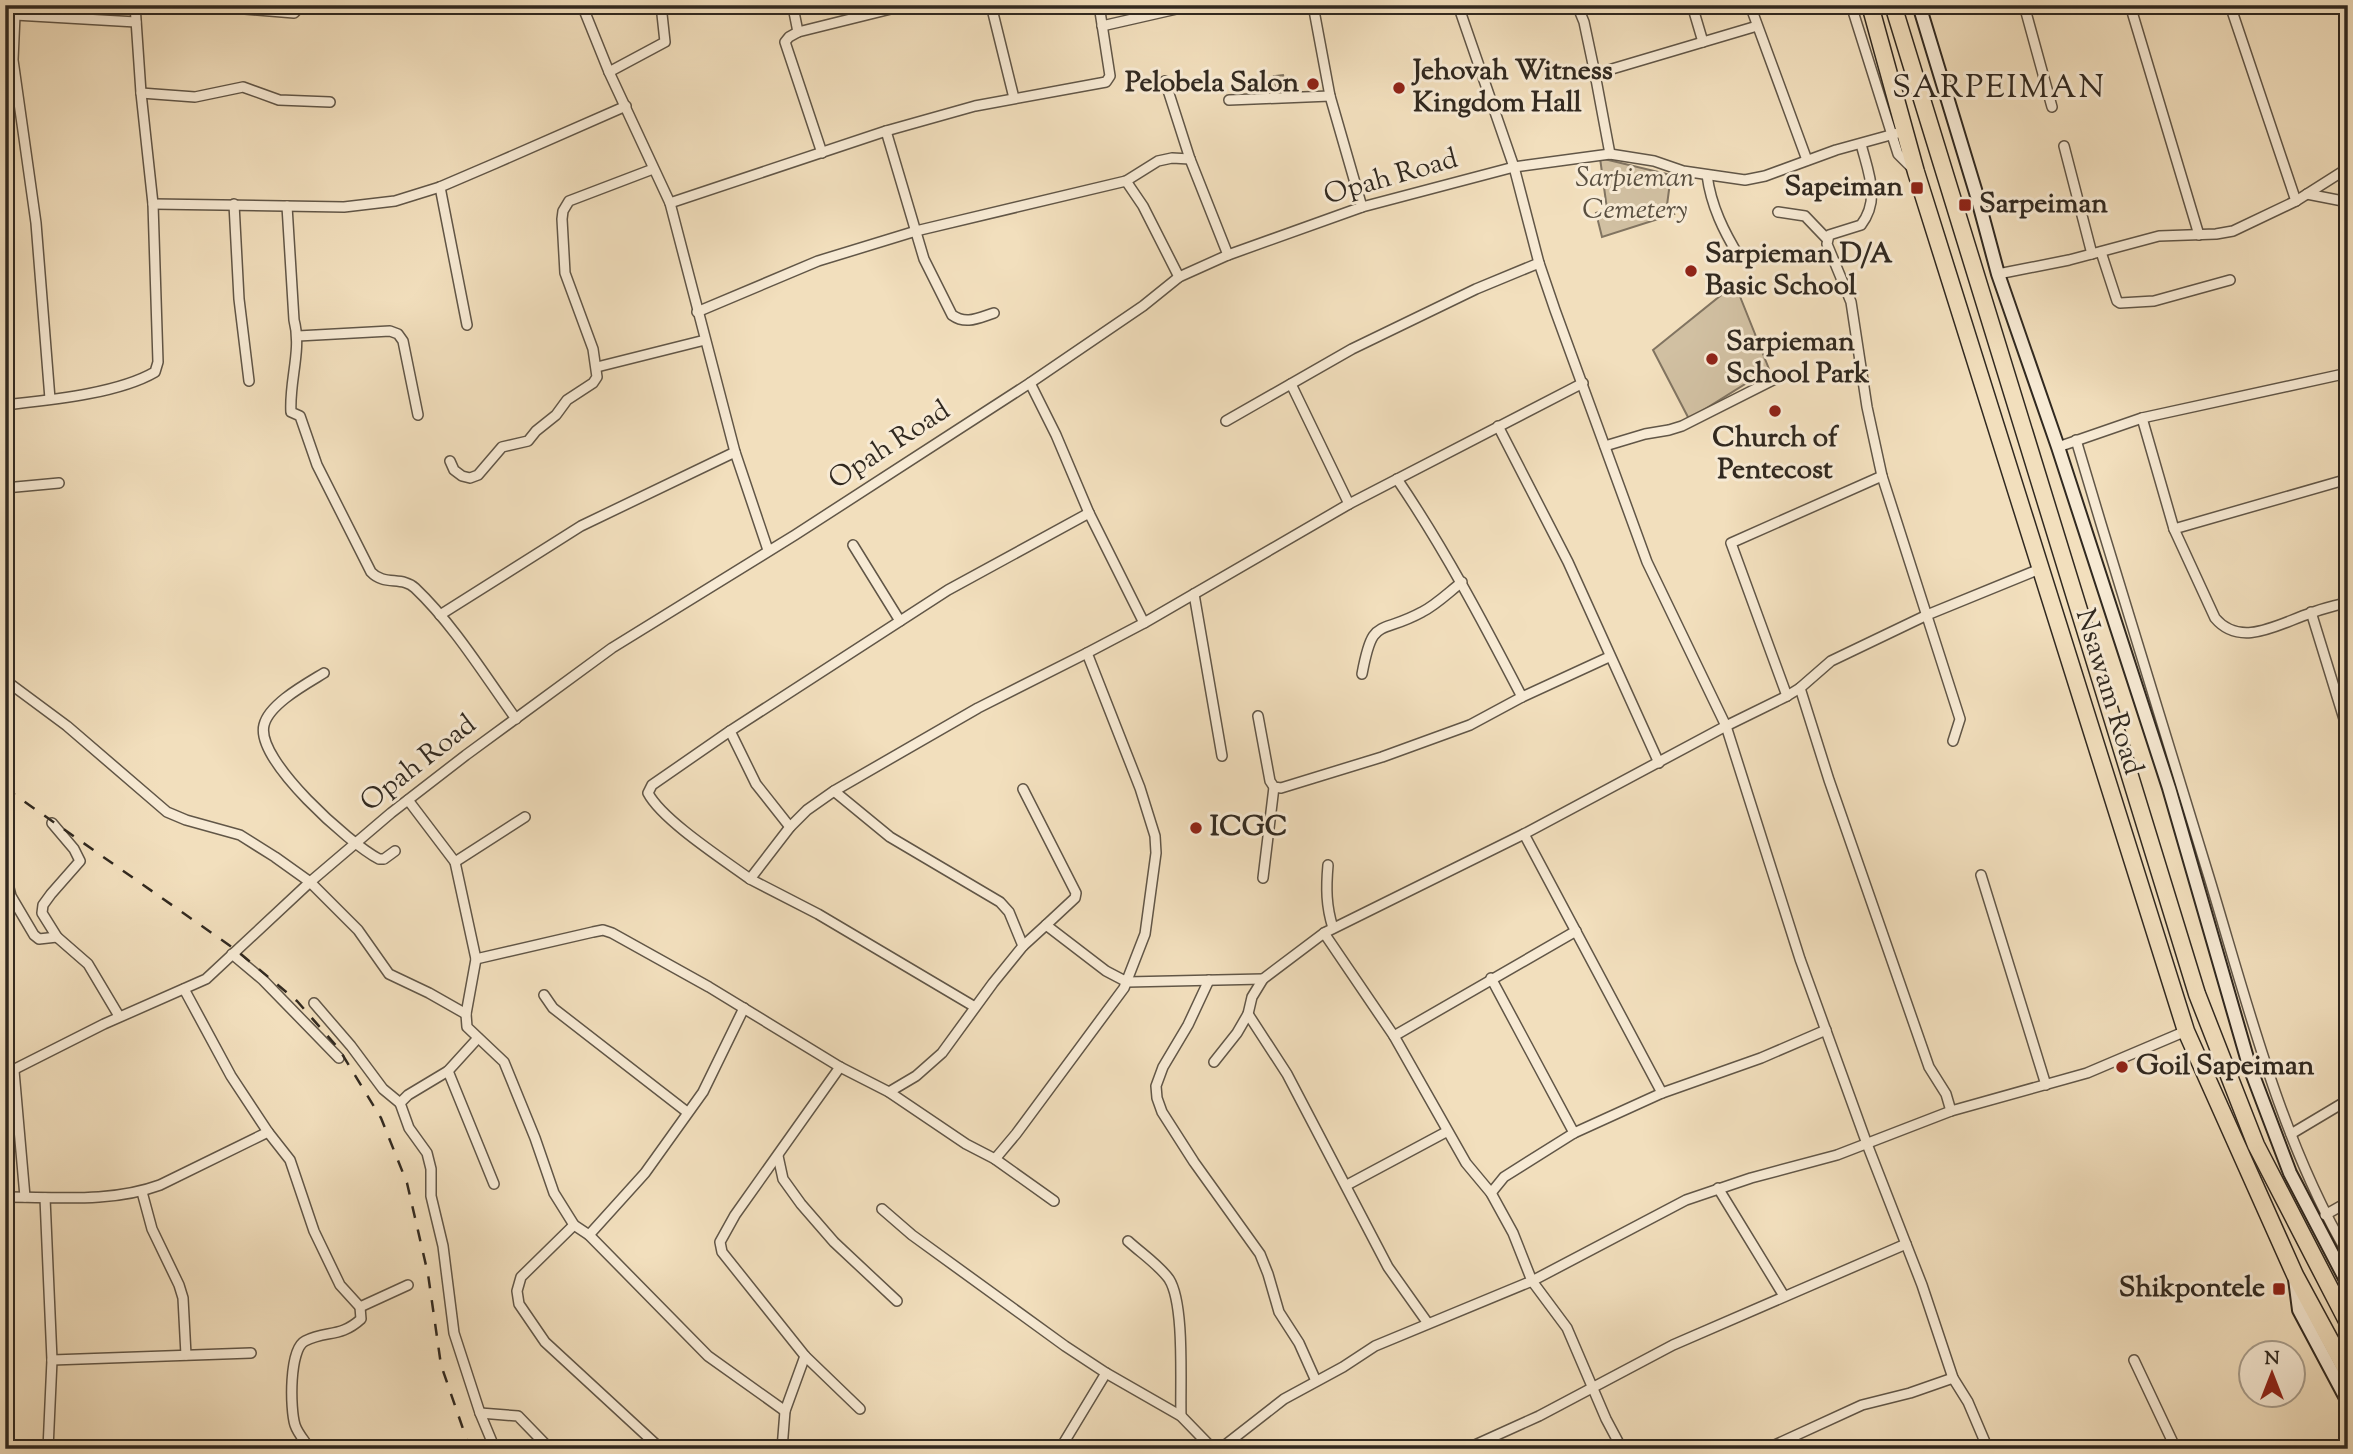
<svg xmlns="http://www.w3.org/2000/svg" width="2353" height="1454" viewBox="0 0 2353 1454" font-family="'Sorts Mill Goudy',serif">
	<rect width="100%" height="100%" fill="#f2dfbd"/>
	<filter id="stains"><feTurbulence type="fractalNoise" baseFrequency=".00286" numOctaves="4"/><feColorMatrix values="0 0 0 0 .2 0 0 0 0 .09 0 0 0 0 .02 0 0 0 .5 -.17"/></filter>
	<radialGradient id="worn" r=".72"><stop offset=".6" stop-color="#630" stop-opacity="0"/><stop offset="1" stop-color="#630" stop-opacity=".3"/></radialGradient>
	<!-- green -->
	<g fill="#d1c0a2" stroke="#817461" stroke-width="2">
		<polygon points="1283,75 1287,93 1272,95 1272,93 1277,92 1274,76"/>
		<polygon points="1600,158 1671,175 1667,205 1674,214 1602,237 1596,213 1607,209"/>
		<polygon points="1735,284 1769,369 1689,419 1653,350"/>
	</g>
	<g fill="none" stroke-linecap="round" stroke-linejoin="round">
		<defs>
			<g id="minor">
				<polyline points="13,5 15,15 136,22"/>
				<polyline points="582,5 609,72 670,203 735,452 768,550"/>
				<polyline points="788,5 794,12 798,32"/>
				<polyline points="991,5 1014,98"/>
				<polyline points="1313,5 1330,96 1362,207"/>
				<polyline points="1458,5 1514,167 1539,263 1555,310 1647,562 1726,726 1800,959 1867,1144 1922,1285 1953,1378 1968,1402 1988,1449"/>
				<polyline points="1577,5 1584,22 1595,74"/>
				<polyline points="1692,5 1703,42"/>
				<polyline points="1750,5 1807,160"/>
				<polyline points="1851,5 1898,154 1912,168"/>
				<polyline points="2024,5 2052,107"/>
				<polyline points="2130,5 2199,235"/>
				<polyline points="2230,5 2296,201"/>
				<polyline points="136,7 233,8 294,13 302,5"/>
				<polyline points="5,17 15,15 13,60 36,223 50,399"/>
				<polyline points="1102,26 1194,5"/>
				<polyline points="609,72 665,42 661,5"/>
				<polyline points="1165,81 1190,159 1228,255"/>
				<polyline points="141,93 195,97 243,87 279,100 330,102"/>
				<polyline points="1229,100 1330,96"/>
				<path d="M 886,131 L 924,259 L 952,315 C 966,325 978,318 994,313"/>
				<path d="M 1861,144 C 1868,172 1881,199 1861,225 L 1829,235 L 1827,244 L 1851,302 L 1867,407 L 1882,476 L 1960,719 L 1953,741"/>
				<polyline points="2064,146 2092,254"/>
				<polyline points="822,153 785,42 789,37 798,32 907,5"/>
				<polyline points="1610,154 1595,74 1757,26"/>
				<path d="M 1707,175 C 1711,206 1724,232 1740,258"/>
				<polyline points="1126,181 1143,206 1179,277"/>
				<polyline points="440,187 467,325"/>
				<polyline points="2307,194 2348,202"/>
				<polyline points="670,203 886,131 975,106 1106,82 1110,76 1099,5"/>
				<polyline points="153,204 344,207 395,201 440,187 496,163 626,106"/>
				<polyline points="234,204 239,299 249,381"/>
				<path d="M 287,206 L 294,320 C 302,350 289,381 291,412 L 300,416 L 317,465 L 371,572 C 384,586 402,576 415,588 C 454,625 485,676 516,719"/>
				<polyline points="1778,212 1805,216 1827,239"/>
				<polyline points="2101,252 2117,301 2120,303 2154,301 2230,280"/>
				<polyline points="1998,274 2069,260 2159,236 2216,234 2233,231 2296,201 2348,168"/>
				<polyline points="697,312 818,261 916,231 1126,181 1158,161 1172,158 1190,159"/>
				<polyline points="298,336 390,331 398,334 403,341 418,415"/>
				<polyline points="597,367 705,340"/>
				<polyline points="1030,383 1056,435 1089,513 1144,623"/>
				<polyline points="1291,384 1349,504"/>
				<path d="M 5,405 C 49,400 117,394 155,372 L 158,362 L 153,204 L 141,93 L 135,5"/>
				<path d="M 2142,418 L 2174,529 L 2215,618 C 2241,649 2280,623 2311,613 C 2323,608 2335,606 2348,602"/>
				<polyline points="1226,421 1352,349 1476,289 1539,263"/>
				<polyline points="1498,426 1568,562 1659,763"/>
				<path d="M 2076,440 C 2119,586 2165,731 2209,877 C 2247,1002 2281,1141 2348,1254"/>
				<polyline points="1605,446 1645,434 1669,430 1682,426 1781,376"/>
				<polyline points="2058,447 2142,418 2348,373"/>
				<polyline points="450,461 454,470 462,476 470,478 478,475 502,447 528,441 536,431 556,415 567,400 593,383 597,377 593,349 565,273 562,219 563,211 569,201 653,169"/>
				<path d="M 1397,479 C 1444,548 1483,622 1522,697"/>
				<polyline points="5,488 59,483"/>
				<polyline points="2174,529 2348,479"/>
				<polyline points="853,545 900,621"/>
				<polyline points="1194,594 1222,756"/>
				<polyline points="2311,612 2348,732"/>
				<polyline points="440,615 581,526 735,452"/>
				<path d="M 324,673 C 306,684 269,704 264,725 C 255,760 350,844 379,859 L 384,859 L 395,851"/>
				<path d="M 1362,674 C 1373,615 1378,636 1422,612 C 1436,605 1449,592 1462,582"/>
				<polyline points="5,680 67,726 167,812 186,820 240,835 275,857 310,882 358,930 389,974 429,993 466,1014"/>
				<polyline points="1800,688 1829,780 1929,1067 1946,1094 1951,1111"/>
				<polyline points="1787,696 1731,543 1882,476"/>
				<polyline points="1258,716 1270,781 1274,787 1281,788 1382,757 1470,725 1522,697 1609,657"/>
				<path d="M 730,731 L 652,785 L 648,793 C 662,820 724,860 750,879"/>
				<polyline points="1023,789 1076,893 1075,898 1046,925"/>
				<polyline points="834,791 890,837 1000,902 1009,912 1023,946"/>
				<polyline points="408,800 455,862 476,959 593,932 603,930 612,933 709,987 840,1067 889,1092 966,1144 995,1159 1016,1134 1124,988 1145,934 1156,853 1155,836 1140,788 1087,653 1144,623 1349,504 1583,383"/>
				<polyline points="52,823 74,849 80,861 51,894 43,905 42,913 57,937 88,964 119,1016"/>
				<polyline points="790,827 756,784 730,731 948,590 1089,513"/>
				<polyline points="1524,834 1662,1093"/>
				<polyline points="455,862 525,817"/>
				<path d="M 1328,865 C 1326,888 1326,906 1333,928"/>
				<polyline points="5,872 11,896 34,935 39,939 57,937"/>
				<polyline points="1981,875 2046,1085"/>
				<polyline points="1263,878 1274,787"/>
				<polyline points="1324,933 1394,1036 1466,1163 1491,1193 1513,1233 1532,1281 1567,1328 1606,1419 1622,1449"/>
				<polyline points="232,954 263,980 339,1058"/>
				<polyline points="476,959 466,1014 467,1027 504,1062 535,1138 554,1193 574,1225 589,1235 708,1356 785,1411"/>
				<polyline points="1491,978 1574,1133"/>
				<polyline points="1209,980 1188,1025 1163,1067 1156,1086 1157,1098 1162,1112 1194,1162 1260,1254 1268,1274 1279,1312 1299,1343 1316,1381"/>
				<path d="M 184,989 L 231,1076 L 268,1132 L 290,1160 L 314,1231 L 340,1285 L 360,1307 L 361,1319 C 340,1338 327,1330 305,1341 C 289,1349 290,1409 295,1425 C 298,1434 305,1441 310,1449"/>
				<polyline points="544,995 553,1008 687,1112"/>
				<polyline points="314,1003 351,1046 383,1089 400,1103"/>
				<polyline points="975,1007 818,914 750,879 790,827 807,810 834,791 978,708 1087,653"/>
				<polyline points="1248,1014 1287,1074 1388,1267 1427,1322"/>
				<polyline points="1394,1036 1576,931"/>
				<polyline points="478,1038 448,1071 408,1095 400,1103 409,1128 427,1153 431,1169 431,1196 443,1246 454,1333 480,1413 495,1449"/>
				<polyline points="1214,1062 1237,1033 1248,1014 1252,997 1263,979 1324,933 1524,834 1726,726 1787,696 1800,688 1831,661 1927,615 2042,568"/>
				<polyline points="840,1067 735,1215 720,1242 722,1252 805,1356 860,1409"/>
				<polyline points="14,1071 25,1197"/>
				<polyline points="448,1071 494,1184"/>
				<polyline points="5,1074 104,1024 206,979 310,882 391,813 466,755 612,648 795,535 1030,383 1143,306 1179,277 1228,255 1362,207 1514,167 1610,154 1654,161 1683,171 1745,180 1765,176 1836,150 1905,131"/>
				<polyline points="889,1092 916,1076 942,1053 993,983 1023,946 1046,925 1106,971 1127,982 1263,979"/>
				<polyline points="2291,1134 2348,1100"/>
				<polyline points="778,1156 783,1179 801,1204 834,1242 897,1301"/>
				<polyline points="995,1159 1054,1201"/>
				<polyline points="1347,1185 1446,1132"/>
				<polyline points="1718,1188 1784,1296"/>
				<polyline points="142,1192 152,1229 179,1285 183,1298 186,1355"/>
				<polyline points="1491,1193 1504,1177 1574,1133 1662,1093 1761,1058 1826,1030"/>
				<path d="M 5,1197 C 56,1197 111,1203 160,1185 L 268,1132"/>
				<polyline points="45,1198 52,1360 48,1449"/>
				<polyline points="882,1209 912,1235 1065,1346 1106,1373 1181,1416 1213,1449"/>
				<polyline points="2325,1215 2348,1202"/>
				<polyline points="574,1225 521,1277 517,1291 519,1304 545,1342 661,1449"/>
				<polyline points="589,1235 645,1173 703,1092 744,1008"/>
				<path d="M 1128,1241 C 1141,1253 1159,1265 1169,1279 C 1185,1304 1180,1384 1181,1416"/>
				<polyline points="360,1307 408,1285"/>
				<polyline points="52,1360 251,1353"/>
				<polyline points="2134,1360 2176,1449"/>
				<polyline points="480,1413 518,1416 550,1449"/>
				<polyline points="782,1449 785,1411 805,1356"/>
				<polyline points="1060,1449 1106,1373"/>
				<polyline points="1220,1449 1284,1399 1343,1367 1375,1346 1532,1281 1686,1200 1751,1178 1837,1155 1951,1111 2087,1073 2186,1031"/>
				<polyline points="1466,1449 1539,1416 1673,1345 1906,1244"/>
				<polyline points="1766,1449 1862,1405 1910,1393 1953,1378"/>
			</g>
			<g id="secondary">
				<polyline points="1919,5 1977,196 1998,274 2058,447 2169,788 2249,1065 2290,1173 2348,1284"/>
				<polyline points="2295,1279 2299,1310 2348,1402"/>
			</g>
			<g id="trunk">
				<polyline points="1870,5 1916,172 2186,1031 2295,1275 2348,1373"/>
				<polyline points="1893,5 2197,994 2256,1145 2348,1323"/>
			</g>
		</defs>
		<!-- minor casing -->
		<use href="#minor" stroke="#615647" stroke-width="12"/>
		<!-- secondary casing -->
		<use href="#secondary" stroke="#312920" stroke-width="16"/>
		<!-- trunk casing -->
		<use href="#trunk" stroke="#312920" stroke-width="19"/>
		<!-- minor -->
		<use href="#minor" stroke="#f7ead4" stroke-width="9"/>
		<!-- secondary -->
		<use href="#secondary" stroke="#f7ead4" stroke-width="12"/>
		<!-- trunk -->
		<use href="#trunk" stroke="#f2dfbd" stroke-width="16"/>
		<!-- rail -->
		<polyline stroke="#312920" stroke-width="2.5" stroke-dasharray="12 12" stroke-linecap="butt" points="5,788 236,950 297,1001 339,1049 381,1118 407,1183 428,1274 441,1365 470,1449"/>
	</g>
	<!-- markers -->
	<g fill="#8f2418" stroke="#f7ead4" stroke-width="2.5">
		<circle cx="1313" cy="84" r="7"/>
		<circle cx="1399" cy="88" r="7"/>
		<rect x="1910" y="181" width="14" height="14" rx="3.5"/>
		<rect x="1958" y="198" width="14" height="14" rx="3.5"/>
		<circle cx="1691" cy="271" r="7"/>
		<circle cx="1712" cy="359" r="7"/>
		<circle cx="1775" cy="411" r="7"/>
		<circle cx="1196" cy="828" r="7"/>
		<circle cx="2122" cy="1067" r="7"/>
		<rect x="2272" y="1282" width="14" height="14" rx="3.5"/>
	</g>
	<g text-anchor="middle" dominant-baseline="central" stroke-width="6" stroke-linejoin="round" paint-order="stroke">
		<!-- poi labels -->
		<g font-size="28" font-weight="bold" fill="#312920" stroke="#f7ead4" text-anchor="start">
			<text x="1413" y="72">Jehovah Witness<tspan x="1413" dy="32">Kingdom Hall</tspan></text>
			<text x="1299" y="84" text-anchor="end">Pelobela Salon</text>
			<text x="1903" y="188" text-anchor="end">Sapeiman</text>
			<text x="1979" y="205">Sarpeiman</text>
			<text x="1705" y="255">Sarpieman D/A<tspan x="1705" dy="32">Basic School</tspan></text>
			<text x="1726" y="343">Sarpieman<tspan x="1726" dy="32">School Park</tspan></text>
			<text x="1775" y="439" text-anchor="middle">Church of<tspan x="1775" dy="32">Pentecost</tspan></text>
			<text x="1210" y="828">ICGC</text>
			<text x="2136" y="1067">Goil Sapeiman</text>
			<text x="2265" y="1289" text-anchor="end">Shikpontele</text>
		</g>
		<!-- street labels -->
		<g font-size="28" fill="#312920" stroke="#f7ead4">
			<text transform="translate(1391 178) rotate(-16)">Opah Road</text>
			<text transform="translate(890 446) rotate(-33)">Opah Road</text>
			<text transform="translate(2108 692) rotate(73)">Nsawam Road</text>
			<text transform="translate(419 764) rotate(-38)">Opah Road</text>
		</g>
		<!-- park labels -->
		<g font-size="28" font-style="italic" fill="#594f40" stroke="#f7ead4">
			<text x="1635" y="179">Sarpieman<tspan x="1635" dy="32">Cemetery</tspan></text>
		</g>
		<!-- quarter labels -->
		<g font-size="32" letter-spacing="2" fill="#312920" stroke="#f7ead4">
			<text x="1999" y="89">SARPEIMAN</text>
		</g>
	</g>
	<!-- margin -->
	<rect width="2353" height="1454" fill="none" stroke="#f2dfbd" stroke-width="28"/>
	<rect x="7" y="7" width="2339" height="1440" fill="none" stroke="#312920" stroke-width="3.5"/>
	<rect x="14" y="14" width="2325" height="1426" fill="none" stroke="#312920" stroke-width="2"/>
	<!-- north arrow -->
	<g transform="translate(2272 1374)"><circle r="33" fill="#f7ead4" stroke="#a89d8c" stroke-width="2"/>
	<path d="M0-5L12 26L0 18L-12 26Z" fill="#8f2418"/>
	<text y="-10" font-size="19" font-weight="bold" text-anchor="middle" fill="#312920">N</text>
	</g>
	<rect width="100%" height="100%" filter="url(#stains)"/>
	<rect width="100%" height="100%" fill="url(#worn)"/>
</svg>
